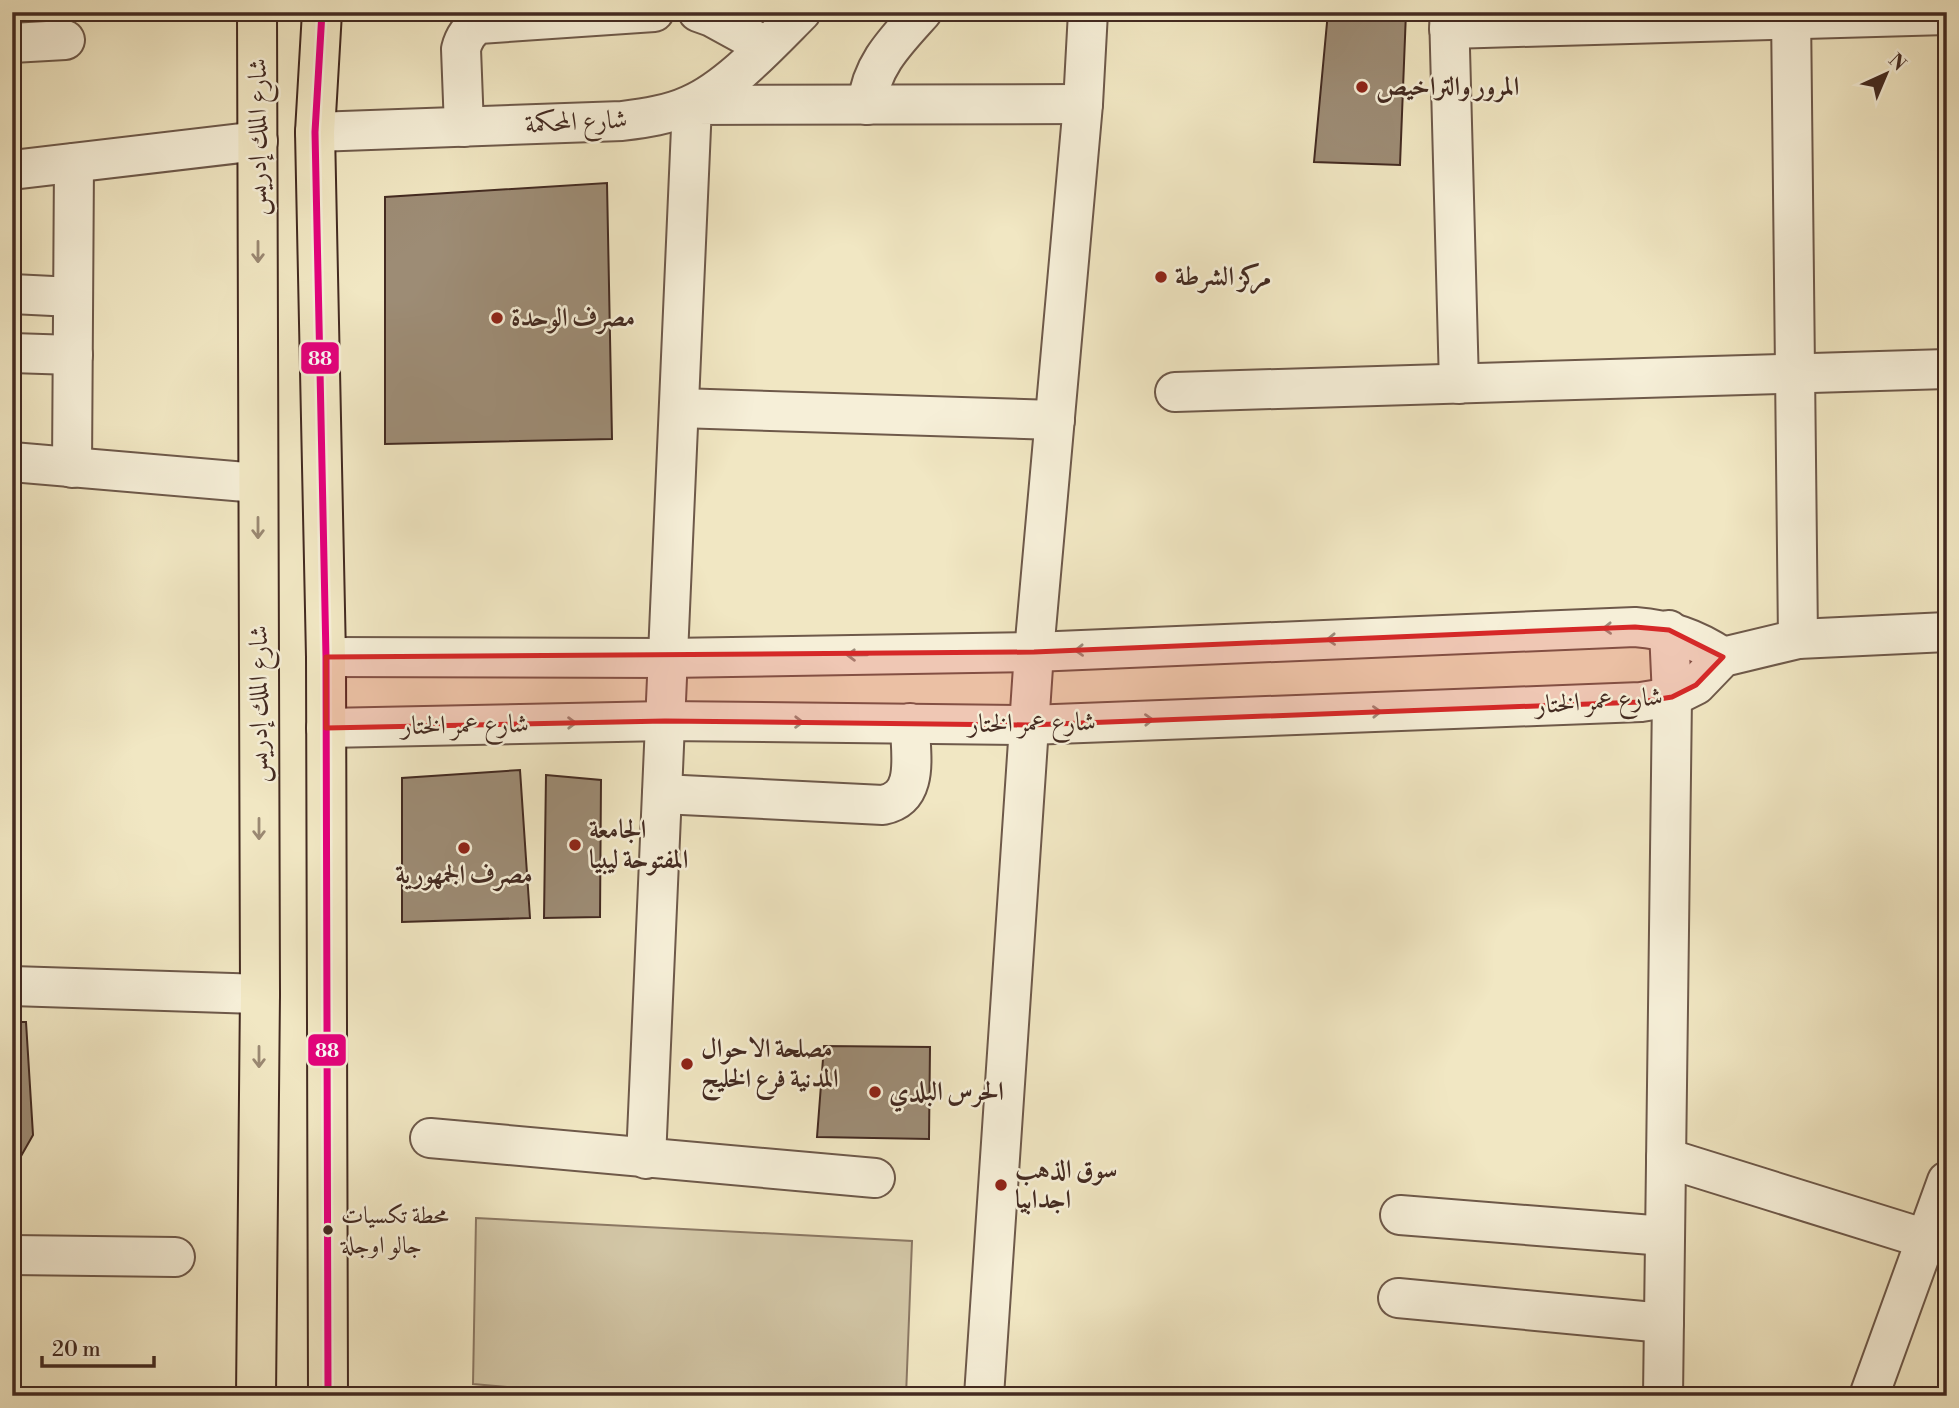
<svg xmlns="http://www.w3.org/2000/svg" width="1959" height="1408" viewBox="0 0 1959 1408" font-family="'Libre Bodoni',Amiri,serif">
	<rect width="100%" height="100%" fill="#f1e7c3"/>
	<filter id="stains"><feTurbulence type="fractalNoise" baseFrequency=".00286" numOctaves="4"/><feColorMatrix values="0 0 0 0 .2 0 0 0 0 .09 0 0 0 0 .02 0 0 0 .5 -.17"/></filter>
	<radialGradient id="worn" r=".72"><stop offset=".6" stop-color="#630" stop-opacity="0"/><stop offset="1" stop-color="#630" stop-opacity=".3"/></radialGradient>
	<!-- green -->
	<polygon fill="#d3c7a7" stroke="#8b7864" stroke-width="2" points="476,1218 912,1241 906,1396 609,1396 473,1384"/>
	<!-- building -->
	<g fill="#9d8c75" stroke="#432a21" stroke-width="2">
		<polygon points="1328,12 1406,12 1400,165 1314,162"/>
		<polygon points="607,183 612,439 385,444 385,197"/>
		<polygon points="520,770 530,918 402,922 402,778"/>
		<polygon points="546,775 601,780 600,917 544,918"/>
		<polygon points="12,1022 26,1022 33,1135 12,1172"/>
		<polygon points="824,1046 930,1047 929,1139 817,1137"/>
	</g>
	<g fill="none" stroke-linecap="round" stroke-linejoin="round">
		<defs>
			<g id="minor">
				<polyline points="698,12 712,17 765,46"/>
				<polyline points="1449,12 1459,384"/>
				<polyline points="1791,12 1798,639"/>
				<polyline points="1449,29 1947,15"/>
				<polyline points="12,43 65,40"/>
				<path d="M 867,105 C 871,65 896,41 922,12"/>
				<path d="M 464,127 L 461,49 C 464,37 469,30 479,24 L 654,12"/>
				<path d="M 315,132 L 622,121 C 645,118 668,115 690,105 C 728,89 771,42 801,12"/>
				<polyline points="12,170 258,141"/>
				<polyline points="12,294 73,297"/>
				<polyline points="12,353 73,355"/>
				<polyline points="1175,392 1947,369"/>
				<polyline points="679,408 1055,420"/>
				<polyline points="12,462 258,483"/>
				<polyline points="72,468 74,163"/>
				<path d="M 326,657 L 668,658 L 1034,652 L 1635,627 C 1670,630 1694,638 1723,657"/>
				<polyline points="326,728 665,721 1029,725 1641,702 1672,697 1696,685 1723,657 1798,639 1947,632"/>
				<path d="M 662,794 L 883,805 C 921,797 910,754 910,723"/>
				<polyline points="12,986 260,994"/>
				<polyline points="430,1138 875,1178"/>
				<polyline points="1666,1158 1926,1239"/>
				<polyline points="646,1159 692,105 1083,104"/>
				<polyline points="1400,1215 1665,1236"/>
				<polyline points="12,1255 175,1257"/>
				<polyline points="1398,1298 1664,1323"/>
				<polyline points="984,1396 1034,652 1083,104 1088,12"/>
				<polyline points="1663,1396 1672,697 1669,630"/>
				<polyline points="1869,1396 1947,1181"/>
			</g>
			<g id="highway">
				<polyline points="322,12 315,132 326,657 328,1396"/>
				<polyline points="256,1396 260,994 257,12"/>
			</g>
		</defs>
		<!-- minor casing -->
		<use href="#minor" stroke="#6e594a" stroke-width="42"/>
		<!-- highway casing -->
		<use href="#highway" stroke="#432a21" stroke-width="42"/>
		<!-- minor -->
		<use href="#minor" stroke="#f6efd8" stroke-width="38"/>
		<!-- highway -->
		<use href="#highway" stroke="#f1e7c3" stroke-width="38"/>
		<defs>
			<polyline id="bus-1" points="322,12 315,132 326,657 328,1396"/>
		</defs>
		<!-- bus-1 casing -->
		<use href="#bus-1" stroke="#f6efd8" stroke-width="12"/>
		<!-- bus-1 -->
		<use href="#bus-1" stroke="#e5007d" stroke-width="7"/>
	</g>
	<!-- one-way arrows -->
	<defs><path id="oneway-shaft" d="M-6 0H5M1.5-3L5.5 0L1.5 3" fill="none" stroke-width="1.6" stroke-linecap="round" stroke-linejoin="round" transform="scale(1.75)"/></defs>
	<g stroke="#9a8872">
		<use href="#oneway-shaft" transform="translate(258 252) rotate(90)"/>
		<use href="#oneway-shaft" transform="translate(258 528) rotate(90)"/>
		<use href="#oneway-shaft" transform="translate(259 829) rotate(90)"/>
		<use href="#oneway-shaft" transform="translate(259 1057) rotate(90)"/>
	</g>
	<g stroke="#9c8c7c">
		<use href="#oneway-shaft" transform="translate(1613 628) rotate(178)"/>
		<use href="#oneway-shaft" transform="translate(1337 639) rotate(178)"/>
		<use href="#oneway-shaft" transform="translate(1085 650) rotate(178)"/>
		<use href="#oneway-shaft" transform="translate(857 655) rotate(179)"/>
		<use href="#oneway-shaft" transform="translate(1371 712) rotate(-2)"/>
		<use href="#oneway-shaft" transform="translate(1143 720) rotate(-2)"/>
		<use href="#oneway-shaft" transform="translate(793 722) rotate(1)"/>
		<use href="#oneway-shaft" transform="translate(566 723) rotate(-1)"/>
	</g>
	<!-- marked area -->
	<path fill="#d62828" fill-opacity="0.2" stroke="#d62828" stroke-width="5" stroke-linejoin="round" d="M 1635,627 L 1669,630 L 1723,657 L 1696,685 L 1672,697 L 1641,702 L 1029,725 L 665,721 L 326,728 L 326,657 L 1034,652 Z"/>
	<!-- markers -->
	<g fill="#8f2418" stroke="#f6efd8" stroke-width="2.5">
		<circle cx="1362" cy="87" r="7"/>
		<circle cx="1161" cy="277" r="7"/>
		<circle cx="497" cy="318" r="7"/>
		<circle cx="575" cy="845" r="7"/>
		<circle cx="464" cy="848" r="7"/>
		<circle cx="687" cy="1064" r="7"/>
		<circle cx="875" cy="1092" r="7"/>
		<circle cx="1001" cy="1185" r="7"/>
	</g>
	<circle fill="#432a21" stroke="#f6efd8" stroke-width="2.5" cx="328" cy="1230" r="6"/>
	<g text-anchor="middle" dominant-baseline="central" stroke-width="5" stroke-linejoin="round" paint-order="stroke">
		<!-- bus labels -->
		<g font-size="24" fill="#432a21" stroke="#f6efd8" text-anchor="start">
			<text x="341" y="1216">محطة تكسيات<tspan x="341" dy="30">جالو اوجلة</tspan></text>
		</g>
		<!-- poi labels -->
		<g font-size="26" font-weight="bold" fill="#432a21" stroke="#f6efd8" text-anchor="start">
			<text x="1376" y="87">المرور والتراخيص</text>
			<text x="1175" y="277">مركز الشرطة</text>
			<text x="511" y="318">مصرف الوحدة</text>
			<text x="589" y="830">الجامعة<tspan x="589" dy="30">المفتوحة ليبيا</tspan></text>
			<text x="464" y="875" text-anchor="middle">مصرف الجمهورية</text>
			<text x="701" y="1049">مصلحة الاحوال<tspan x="701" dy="30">المدنية فرع الخليج</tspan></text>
			<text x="889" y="1092">الحرس البلدي</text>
			<text x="1015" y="1170">سوق الذهب<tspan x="1015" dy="30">اجدابيا</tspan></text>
		</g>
		<!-- street labels -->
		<g font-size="26" fill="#432a21" stroke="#f6efd8">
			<text transform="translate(576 122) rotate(-3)">شارع المحكمة</text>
			<text transform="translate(258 137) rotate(-90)">شارع الملك إدريس</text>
			<text transform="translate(1599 701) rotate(-4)">شارع عمر الختار</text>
			<text transform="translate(259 704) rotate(-90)">شارع الملك إدريس</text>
			<text transform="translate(1032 723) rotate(-1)">شارع عمر الختار</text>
			<text transform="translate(465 725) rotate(-1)">شارع عمر الختار</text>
		</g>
	</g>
	<g stroke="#f6efd8" stroke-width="2.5">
		<rect x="300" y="341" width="40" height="34" rx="7" fill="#e5007d"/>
		<rect x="307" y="1033" width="40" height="34" rx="7" fill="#e5007d"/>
	</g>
	<g font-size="19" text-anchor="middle" font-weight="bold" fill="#fff">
		<text x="320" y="365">88</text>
		<text x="327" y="1057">88</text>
	</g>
	<!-- margin -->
	<rect width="1959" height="1408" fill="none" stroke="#f1e7c3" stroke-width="42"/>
	<rect x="14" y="14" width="1931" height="1380" fill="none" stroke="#432a21" stroke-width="3.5"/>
	<rect x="21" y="21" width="1917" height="1366" fill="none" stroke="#432a21" stroke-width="2"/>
	<!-- north arrow -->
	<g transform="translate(1886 74) rotate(44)" stroke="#f6efd8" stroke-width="5" paint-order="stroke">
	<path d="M0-5L12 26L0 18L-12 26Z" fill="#432a21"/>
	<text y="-10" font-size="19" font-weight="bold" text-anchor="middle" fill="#432a21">N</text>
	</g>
	<!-- scale -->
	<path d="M42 1356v10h112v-10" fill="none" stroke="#432a21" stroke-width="3.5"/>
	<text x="52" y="1356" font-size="21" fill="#432a21" stroke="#f6efd8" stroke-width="5" paint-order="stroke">20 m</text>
	<rect width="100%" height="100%" filter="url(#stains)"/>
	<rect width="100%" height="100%" fill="url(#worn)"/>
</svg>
